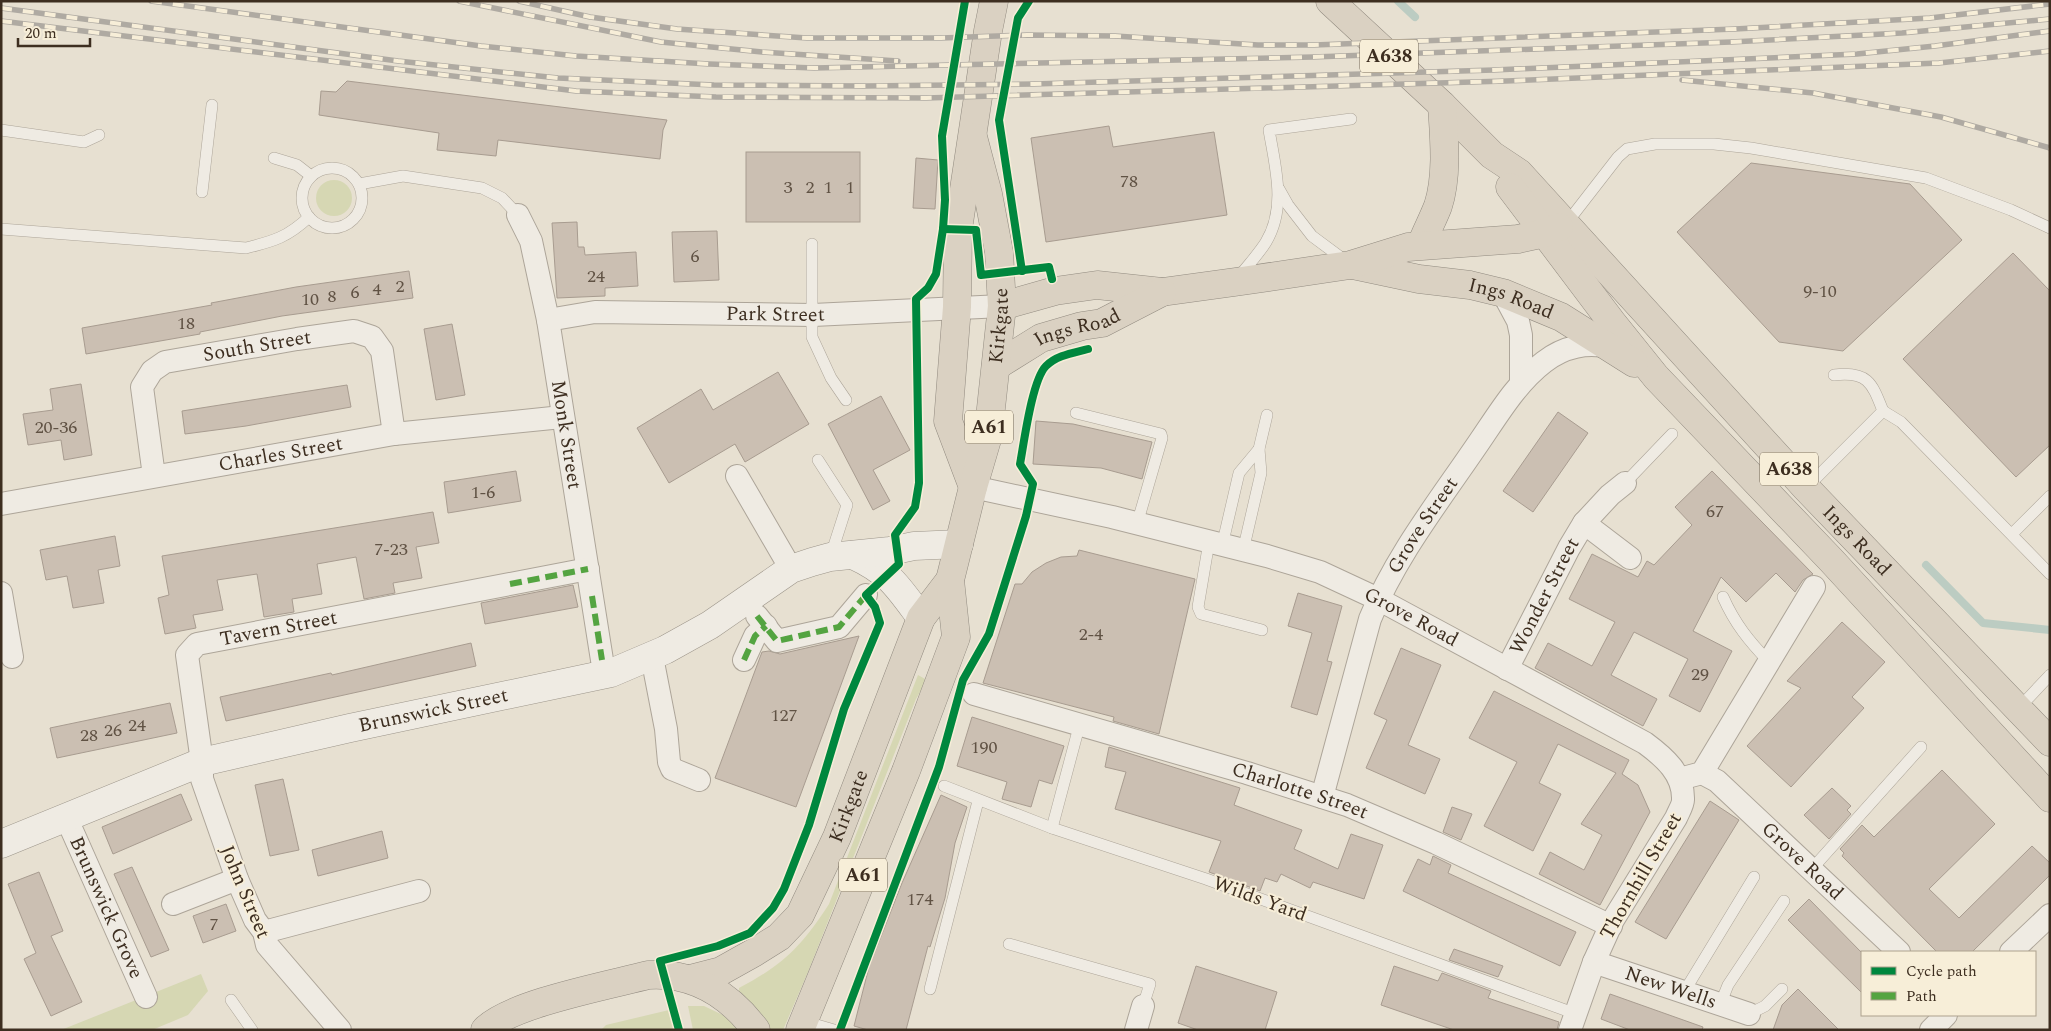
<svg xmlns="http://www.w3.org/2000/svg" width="2051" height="1031" viewBox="0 0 2051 1031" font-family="Spectral,serif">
	<rect width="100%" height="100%" fill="#e7e0d1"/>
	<!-- green -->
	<g fill="#d6d7b3">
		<circle cx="334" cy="198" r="18"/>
		<path d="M 918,675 L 927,680 L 916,699 L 808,972 L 783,1030 L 767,1030 L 739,995 L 739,988 C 783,965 802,946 829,904 Z"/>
		<polygon points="201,974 208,991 188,1015 152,1030 61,1030"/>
		<polygon points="688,1006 704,1006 725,1016 739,1030 693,1030"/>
		<polygon points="669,1010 674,1030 601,1030 606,1025"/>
	</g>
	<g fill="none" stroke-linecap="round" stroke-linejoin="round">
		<!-- stream -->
		<g stroke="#bcccc2" stroke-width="8">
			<polyline points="1398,1 1415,17"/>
			<polyline points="1926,565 1983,623 2050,630"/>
		</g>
	</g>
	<!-- building -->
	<g fill="#cbbfb2" stroke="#a89c90">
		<polygon points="347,81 667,120 663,130 660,159 498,140 496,156 437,150 439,133 319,115 321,91 336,92"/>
		<polygon points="1109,126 1113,147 1214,132 1227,215 1046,242 1031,138"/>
		<rect x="746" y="152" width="114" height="70"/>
		<polygon points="916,158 938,160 935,209 913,208"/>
		<polygon points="1751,163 1910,184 1962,240 1843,351 1779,342 1677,232"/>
		<polygon points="577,222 578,247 584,247 585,255 636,252 638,286 605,288 605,296 557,298 552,223"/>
		<polygon points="717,231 719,280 674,282 672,232"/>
		<polygon points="2013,253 2050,291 2050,445 2016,477 1903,359"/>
		<polygon points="409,271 413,298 282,316 200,332 200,334 86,354 82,328 212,305 211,303 296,287"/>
		<polygon points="452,324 465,395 436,400 424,329"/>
		<polygon points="778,372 809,424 745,462 735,444 669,483 637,428 701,389 713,410"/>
		<polygon points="81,384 92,455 64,460 61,440 28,445 23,414 53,410 50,389"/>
		<polygon points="347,385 351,407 246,426 185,434 182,411"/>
		<polygon points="881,396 910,450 873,470 890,501 873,510 828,424"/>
		<polygon points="1558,412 1588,433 1533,512 1503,491"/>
		<polygon points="1036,421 1073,424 1152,442 1142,479 1101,468 1033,464"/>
		<polygon points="516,471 521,501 448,513 444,482"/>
		<polygon points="1712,471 1813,574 1803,580 1795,592 1776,573 1746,602 1721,577 1693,631 1732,651 1700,712 1669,696 1688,659 1634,632 1611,675 1657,699 1643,726 1535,668 1548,643 1592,666 1615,622 1569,599 1592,554 1638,577 1647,561 1654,565 1692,525 1675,507"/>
		<polygon points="433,512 439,543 416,547 422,578 393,583 395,593 364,599 356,557 317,564 322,594 292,599 294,612 264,617 257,574 217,580 223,610 193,615 196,628 165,634 158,598 169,595 162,556"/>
		<polygon points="115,536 120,566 98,570 104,603 73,608 67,576 46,580 40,550"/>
		<polygon points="1079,550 1195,579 1159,734 1113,721 1114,717 983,683 1015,584 1022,584 1032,572 1046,563 1061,557 1077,556"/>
		<polygon points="573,585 578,607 485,624 481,603"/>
		<polygon points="1298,593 1342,606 1327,661 1332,662 1317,715 1291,707 1312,633 1288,626"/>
		<polygon points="1842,622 1885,662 1852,697 1864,708 1791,787 1747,746 1801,688 1787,681"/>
		<polygon points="859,636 796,807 715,778 762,652 769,651 780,654"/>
		<polygon points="471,643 476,666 226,721 220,697 331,673 332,675"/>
		<polygon points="1401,648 1441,665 1408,745 1440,759 1425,794 1366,768 1387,720 1374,714"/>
		<polygon points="1494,691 1629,760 1622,774 1638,785 1650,812 1600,905 1539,874 1550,852 1584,870 1602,835 1581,824 1616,773 1558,744 1539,783 1561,794 1533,851 1484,826 1517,762 1469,738"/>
		<polygon points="170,703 177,733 57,758 50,728"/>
		<polygon points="972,717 1064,746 1052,784 1039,780 1031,807 1002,799 1007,782 957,766"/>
		<polygon points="1109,747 1240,788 1234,805 1302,830 1294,849 1338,869 1351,834 1383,845 1364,899 1313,882 1310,888 1281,874 1277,882 1265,878 1260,891 1209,872 1221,841 1115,809 1126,772 1105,767"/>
		<polygon points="1942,770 1995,824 1929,889 1959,918 2032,846 2050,863 2050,875 1972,952 1937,952 1842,856 1844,853 1840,849 1862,825 1874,837"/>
		<polygon points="283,779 299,850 270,856 255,785"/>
		<polygon points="1832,788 1851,806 1847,810 1851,814 1829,839 1804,815"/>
		<polygon points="181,794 192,820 113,854 102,827"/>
		<polygon points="941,795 967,807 955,843 945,898 930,947 928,946 906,1030 868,1030 854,1026 869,967 902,883"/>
		<polygon points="1710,801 1739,820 1666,939 1635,922"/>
		<polygon points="1452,807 1472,814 1461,840 1443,832"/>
		<polygon points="382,831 388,858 318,876 312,850"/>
		<polygon points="1433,856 1451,865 1448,873 1576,932 1560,966 1403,891 1418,859 1430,865"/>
		<polygon points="132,867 169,950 151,957 114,874"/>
		<polygon points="39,872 63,931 51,936 82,1002 51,1016 24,959 36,953 8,884"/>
		<polygon points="1809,899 1862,953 1862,993 1788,920"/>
		<polygon points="226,904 236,931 203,943 193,916"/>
		<polygon points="1454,949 1503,966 1498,977 1449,960"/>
		<polygon points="1196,966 1277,992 1265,1030 1198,1030 1178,1023"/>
		<polygon points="1394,966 1438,981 1442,973 1491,991 1488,998 1559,1022 1557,1030 1454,1030 1381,1005"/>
		<polygon points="1798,989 1839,1030 1773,1030 1782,1005"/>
		<polygon points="1610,994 1703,1027 1702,1030 1630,1030 1601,1019"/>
	</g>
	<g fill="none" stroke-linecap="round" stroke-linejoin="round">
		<defs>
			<g id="lane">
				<polyline points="1,130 84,142 99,135"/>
				<polyline points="274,158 297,165 311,176"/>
				<circle cx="332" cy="198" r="30"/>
				<polyline points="359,184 403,176 482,188 502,198 518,215"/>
				<polyline points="1279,189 1288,205 1312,236 1347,262"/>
				<polyline points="202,192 212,105"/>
				<polyline points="1566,224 1618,157 1627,149 1655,144 1714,144 1751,148 1926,178 2011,210 2050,228"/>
				<path d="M 1,229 L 246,248 C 274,241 288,237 309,217"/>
				<polyline points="812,244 812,337 831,378 846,400"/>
				<path d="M 1238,278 C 1247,266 1258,255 1266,242 C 1287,207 1275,166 1269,130 L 1351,119"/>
				<polyline points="1883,411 1901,422 2050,574"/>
				<polyline points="1076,413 1161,434 1162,438 1137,524"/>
				<polyline points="818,460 847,505 831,555"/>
				<polyline points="1625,483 1672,434"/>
				<path d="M 1806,488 L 1883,411 C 1872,383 1868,371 1834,375"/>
				<polyline points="2012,534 2050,496"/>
				<polyline points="1209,542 1198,607 1201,614 1262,630"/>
				<polyline points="1222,546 1239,473 1259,449"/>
				<polyline points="1243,551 1261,473 1259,449 1267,415"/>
				<path d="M 1723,597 C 1735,624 1749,641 1769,662"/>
				<polyline points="2018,709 2050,675"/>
				<polyline points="944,786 1052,828 1206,879 1576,1014"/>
				<polyline points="1052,828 1080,723"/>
				<polyline points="1811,870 1921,747"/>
				<polyline points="1009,944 1150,984 1143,1006"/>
				<polyline points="930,989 978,801"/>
				<polyline points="1684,992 1754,877"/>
				<polyline points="231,1000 252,1030"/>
				<polyline points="1720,1005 1728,985 1784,901"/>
				<polyline points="1749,1014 1765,1006 1782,989"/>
				<polyline points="803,1021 834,1030"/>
			</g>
			<g id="street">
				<path id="s1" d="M 518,215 L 531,241 L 548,320 L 602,660"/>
				<polyline points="1503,293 1518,321 1521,335 1521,382"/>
				<path id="s2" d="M 548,320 L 595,312 L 813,315 L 1002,306"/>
				<path id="s3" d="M 154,476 L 142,387 L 152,371 L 165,362 L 297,339 L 354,331 L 372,337 L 382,351 L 394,434"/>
				<polyline points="737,476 791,569"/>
				<path id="s4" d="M 973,487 L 1112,517 L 1267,556 L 1320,572 L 1378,599 L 1645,743 C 1664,757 1684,774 1683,800 C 1683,805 1678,813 1676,818 L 1613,920 L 1594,962 L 1570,1030"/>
				<path id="s5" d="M 1,504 L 394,434 L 562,417"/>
				<polyline points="1584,523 1630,558"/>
				<polyline points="1,593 12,657"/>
				<polyline points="757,616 777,641 839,627 866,595"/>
				<polyline points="652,657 666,729 669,762 672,769 699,780"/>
				<polyline points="744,660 755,636 766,626"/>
				<path id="s6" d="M 1507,669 L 1569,548 L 1584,523 L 1610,495 L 1625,483"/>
				<path id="s7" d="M 974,694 L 1247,773 L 1347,805 L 1436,843 L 1611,926"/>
				<path id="s8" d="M 1702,773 L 1717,781 L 1899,952"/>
				<polyline points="1687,777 1702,773 1814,587"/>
				<path id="s9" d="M 1322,797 L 1370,619 C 1395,558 1436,505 1473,451 C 1495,420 1514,385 1544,362 C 1563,347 1588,341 1612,348"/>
				<path id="s10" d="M 66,817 L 146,997"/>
				<polyline points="173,904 237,879"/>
				<polyline points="264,932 419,891"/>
				<polyline points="2011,952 2050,915"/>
				<path id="s11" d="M 1594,962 L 1749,1014"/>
				<path id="s12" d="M 340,1030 L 267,945 L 264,932 L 255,920 L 237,879 L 202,779 L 202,762 L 187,655 L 197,644 L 588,569"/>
				<polyline points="1136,1030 1143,1006"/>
				<polyline points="1931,1030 1946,1015"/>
			</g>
			<g id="secondary">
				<path d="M 853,555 C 890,572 898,587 921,618"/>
				<path id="s13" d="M 1,844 L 202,762 L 350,728 L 611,673 L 665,650 L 710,625 L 791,569 L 812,562 L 830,557 L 890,551 L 914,546 L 959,544"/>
			</g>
			<g id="highway">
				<path id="s14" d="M 1330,1 L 1442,105 L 1492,155 L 1519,173 L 1806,488 L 2050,742"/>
				<polyline points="1510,187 1611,321 1656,377 1831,560 2050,798"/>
				<path d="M 1421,245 C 1426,232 1433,219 1438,206 C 1448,176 1444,136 1442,105"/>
				<path id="s15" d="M 1353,265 L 1419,279 L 1470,285 L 1503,293 L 1561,317 L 1634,363"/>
				<polyline points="1002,306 1055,291 1097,285 1162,292 1235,282 1350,265 1408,247 1518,239 1545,233 1559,227"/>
				<path id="s16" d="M 996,366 L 1041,338 L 1082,326 L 1102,323 L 1162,292"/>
				<polyline points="973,487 948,421 957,307 958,229 988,31 994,1"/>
				<path id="s17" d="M 690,979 L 721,971 L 755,952 L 779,937 L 800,915 L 837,837 L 921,618 L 950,580"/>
				<path d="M 485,1030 C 509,1004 610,985 648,975 C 693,972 729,994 756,1030"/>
				<path id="s18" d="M 800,1030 L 906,771 L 956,637 L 950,580 L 973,487 L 988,436 L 1002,306 L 999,252 L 988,194 L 973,137"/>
			</g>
		</defs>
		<!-- lane casing -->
		<use href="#lane" stroke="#ada599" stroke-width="12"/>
		<!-- street casing -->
		<use href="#street" stroke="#ada599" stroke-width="24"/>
		<!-- secondary casing -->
		<use href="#secondary" stroke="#9c958a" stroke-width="29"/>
		<!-- highway casing -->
		<use href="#highway" stroke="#928b80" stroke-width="29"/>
		<!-- lane -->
		<use href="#lane" stroke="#efebe3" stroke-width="11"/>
		<!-- street -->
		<use href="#street" stroke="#efebe3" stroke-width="22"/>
		<!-- secondary -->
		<use href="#secondary" stroke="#efebe3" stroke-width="28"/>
		<!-- highway -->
		<use href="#highway" stroke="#dad1c2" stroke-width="28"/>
		<defs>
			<g id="rail">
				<polyline points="151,1 481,46 576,56 709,64 814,68 1313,57 1731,42 1902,33 2050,19"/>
				<polyline points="459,1 661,42 762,52 898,61"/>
				<polyline points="519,1 590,17 677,29 807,38 941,38 1027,35 1115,36 1258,45 1314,45 1735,29 1930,18 2050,4"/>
				<polyline points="1,8 398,61 558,78 714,85 864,86 1034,84 1494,70 1857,54 1935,46 2050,31"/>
				<polyline points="1,21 576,91 716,97 926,98 1506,81 1939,63 2050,51"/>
				<polyline points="1682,80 1813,93 1941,117 2050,148"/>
			</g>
		</defs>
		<!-- rail casing -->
		<use href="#rail" stroke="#afaaa2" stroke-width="5.5"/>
		<!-- rail -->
		<use href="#rail" stroke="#f7eed8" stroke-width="4" stroke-dasharray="11" stroke-linecap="butt"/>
		<!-- quiet -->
		<g stroke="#54a441" stroke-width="6" stroke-dasharray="12 6" stroke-linecap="butt">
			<polyline points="510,584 588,569"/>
			<polyline points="592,596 602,660"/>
			<polyline points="757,616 777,641 839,627 866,595"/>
			<polyline points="744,660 755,636 766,626"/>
		</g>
		<defs>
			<g id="cycleway">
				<polyline points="943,229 976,230 981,275 1049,267 1052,279"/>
				<polyline points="1022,271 999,120 1018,18 1029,1"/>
				<polyline points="679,1030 660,961 718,946 750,933 773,908 784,889 809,825 844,709 880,623 875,607 866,595 899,564 895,535 915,507 919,483 916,299 928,288 936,274 943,229 945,200 942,136 965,1"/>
				<path d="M 840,1030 L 939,767 L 963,680 L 989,634 L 1026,516 L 1033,484 L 1020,464 C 1024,443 1032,380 1046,366 C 1057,355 1073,353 1088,349"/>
			</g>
		</defs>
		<!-- cycleway casing -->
		<use href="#cycleway" stroke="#f7eed8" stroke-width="11"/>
		<!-- cycleway -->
		<use href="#cycleway" stroke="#00873e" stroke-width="8"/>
	</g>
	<g text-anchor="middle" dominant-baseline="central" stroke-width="4" stroke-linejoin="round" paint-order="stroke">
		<!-- number labels -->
		<g font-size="18" fill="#605244">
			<text x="1129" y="181">78</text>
			<text x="788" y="187">3</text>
			<text x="810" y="187">2</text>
			<text x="828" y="187">1</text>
			<text x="850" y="187">1</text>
			<text x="695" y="256">6</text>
			<text x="596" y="276">24</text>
			<text x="400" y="286">2</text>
			<text x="377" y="289">4</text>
			<text x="1820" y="291">9-10</text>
			<text x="355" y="292">6</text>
			<text x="332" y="296">8</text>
			<text x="310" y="299">10</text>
			<text x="186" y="323">18</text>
			<text x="56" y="427">20-36</text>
			<text x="483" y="492">1-6</text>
			<text x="1715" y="511">67</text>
			<text x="391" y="549">7-23</text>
			<text x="1091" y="634">2-4</text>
			<text x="1700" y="674">29</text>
			<text x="784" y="715">127</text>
			<text x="137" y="725">24</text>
			<text x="113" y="730">26</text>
			<text x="89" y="735">28</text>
			<text x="984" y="747">190</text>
			<text x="920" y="899">174</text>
			<text x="214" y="924">7</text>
		</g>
		<!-- shield labels -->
		<g fill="#f7eed8" stroke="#756857" stroke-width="1">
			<rect x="1360" y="39.5" width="58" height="33" rx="4"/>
			<rect x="965" y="410.5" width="48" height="33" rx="4"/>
			<rect x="1760" y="452.5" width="58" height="33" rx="4"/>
			<rect x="839" y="858.5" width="48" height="33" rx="4"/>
		</g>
		<g font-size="19" font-weight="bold" fill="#3d2e20">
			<text x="1389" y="56">A638</text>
			<text x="989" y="427">A61</text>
			<text x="1789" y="469">A638</text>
			<text x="863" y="875">A61</text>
		</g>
		<!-- street labels -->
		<g font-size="20" fill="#3d2e20" stroke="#f7eed8">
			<text stroke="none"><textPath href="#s15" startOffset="162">Ings Road</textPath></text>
			<text stroke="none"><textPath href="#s2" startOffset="228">Park Street</textPath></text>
			<text stroke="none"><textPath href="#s18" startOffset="740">Kirkgate</textPath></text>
			<text stroke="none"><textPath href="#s16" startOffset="91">Ings Road</textPath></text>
			<text stroke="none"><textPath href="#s3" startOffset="218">South Street</textPath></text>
			<text stroke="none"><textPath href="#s1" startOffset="226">Monk Street</textPath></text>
			<text stroke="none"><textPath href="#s5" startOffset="284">Charles Street</textPath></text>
			<text stroke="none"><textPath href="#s9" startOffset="292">Grove Street</textPath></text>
			<text stroke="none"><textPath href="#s14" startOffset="755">Ings Road</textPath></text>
			<text stroke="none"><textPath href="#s6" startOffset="82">Wonder Street</textPath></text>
			<text stroke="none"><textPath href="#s4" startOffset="459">Grove Road</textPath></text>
			<text stroke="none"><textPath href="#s12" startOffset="514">Tavern Street</textPath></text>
			<text stroke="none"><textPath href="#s13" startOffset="454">Brunswick Street</textPath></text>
			<text stroke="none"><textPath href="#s7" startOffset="340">Charlotte Street</textPath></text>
			<text stroke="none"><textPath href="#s17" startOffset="249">Kirkgate</textPath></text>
			<text stroke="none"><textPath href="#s8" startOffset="134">Grove Road</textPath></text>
			<text transform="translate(1641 876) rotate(-60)">Thornhill Street</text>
			<text transform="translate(245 892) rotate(67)">John Street</text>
			<text transform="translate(1260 899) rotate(20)">Wilds Yard</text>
			<text stroke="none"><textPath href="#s10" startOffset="99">Brunswick Grove</textPath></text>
			<text stroke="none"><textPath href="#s11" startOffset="81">New Wells</textPath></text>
		</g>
	</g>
	<!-- border -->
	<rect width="2051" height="1031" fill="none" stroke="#3d2e20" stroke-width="5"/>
	<!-- legend -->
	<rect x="1861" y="951" width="175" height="65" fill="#f7eed8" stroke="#ada18e"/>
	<rect x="1871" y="967" width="25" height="8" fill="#00873e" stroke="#ada18e"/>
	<text x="1906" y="976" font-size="15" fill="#3d2e20">Cycle path</text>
	<rect x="1871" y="992" width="25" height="8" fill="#54a441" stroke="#ada18e"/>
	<text x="1906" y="1001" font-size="15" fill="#3d2e20">Path</text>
	<!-- scale -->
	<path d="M18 38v8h72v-8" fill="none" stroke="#3d2e20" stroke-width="2.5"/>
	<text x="25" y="38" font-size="15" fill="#3d2e20" stroke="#f7eed8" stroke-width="4" paint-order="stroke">20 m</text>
</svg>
